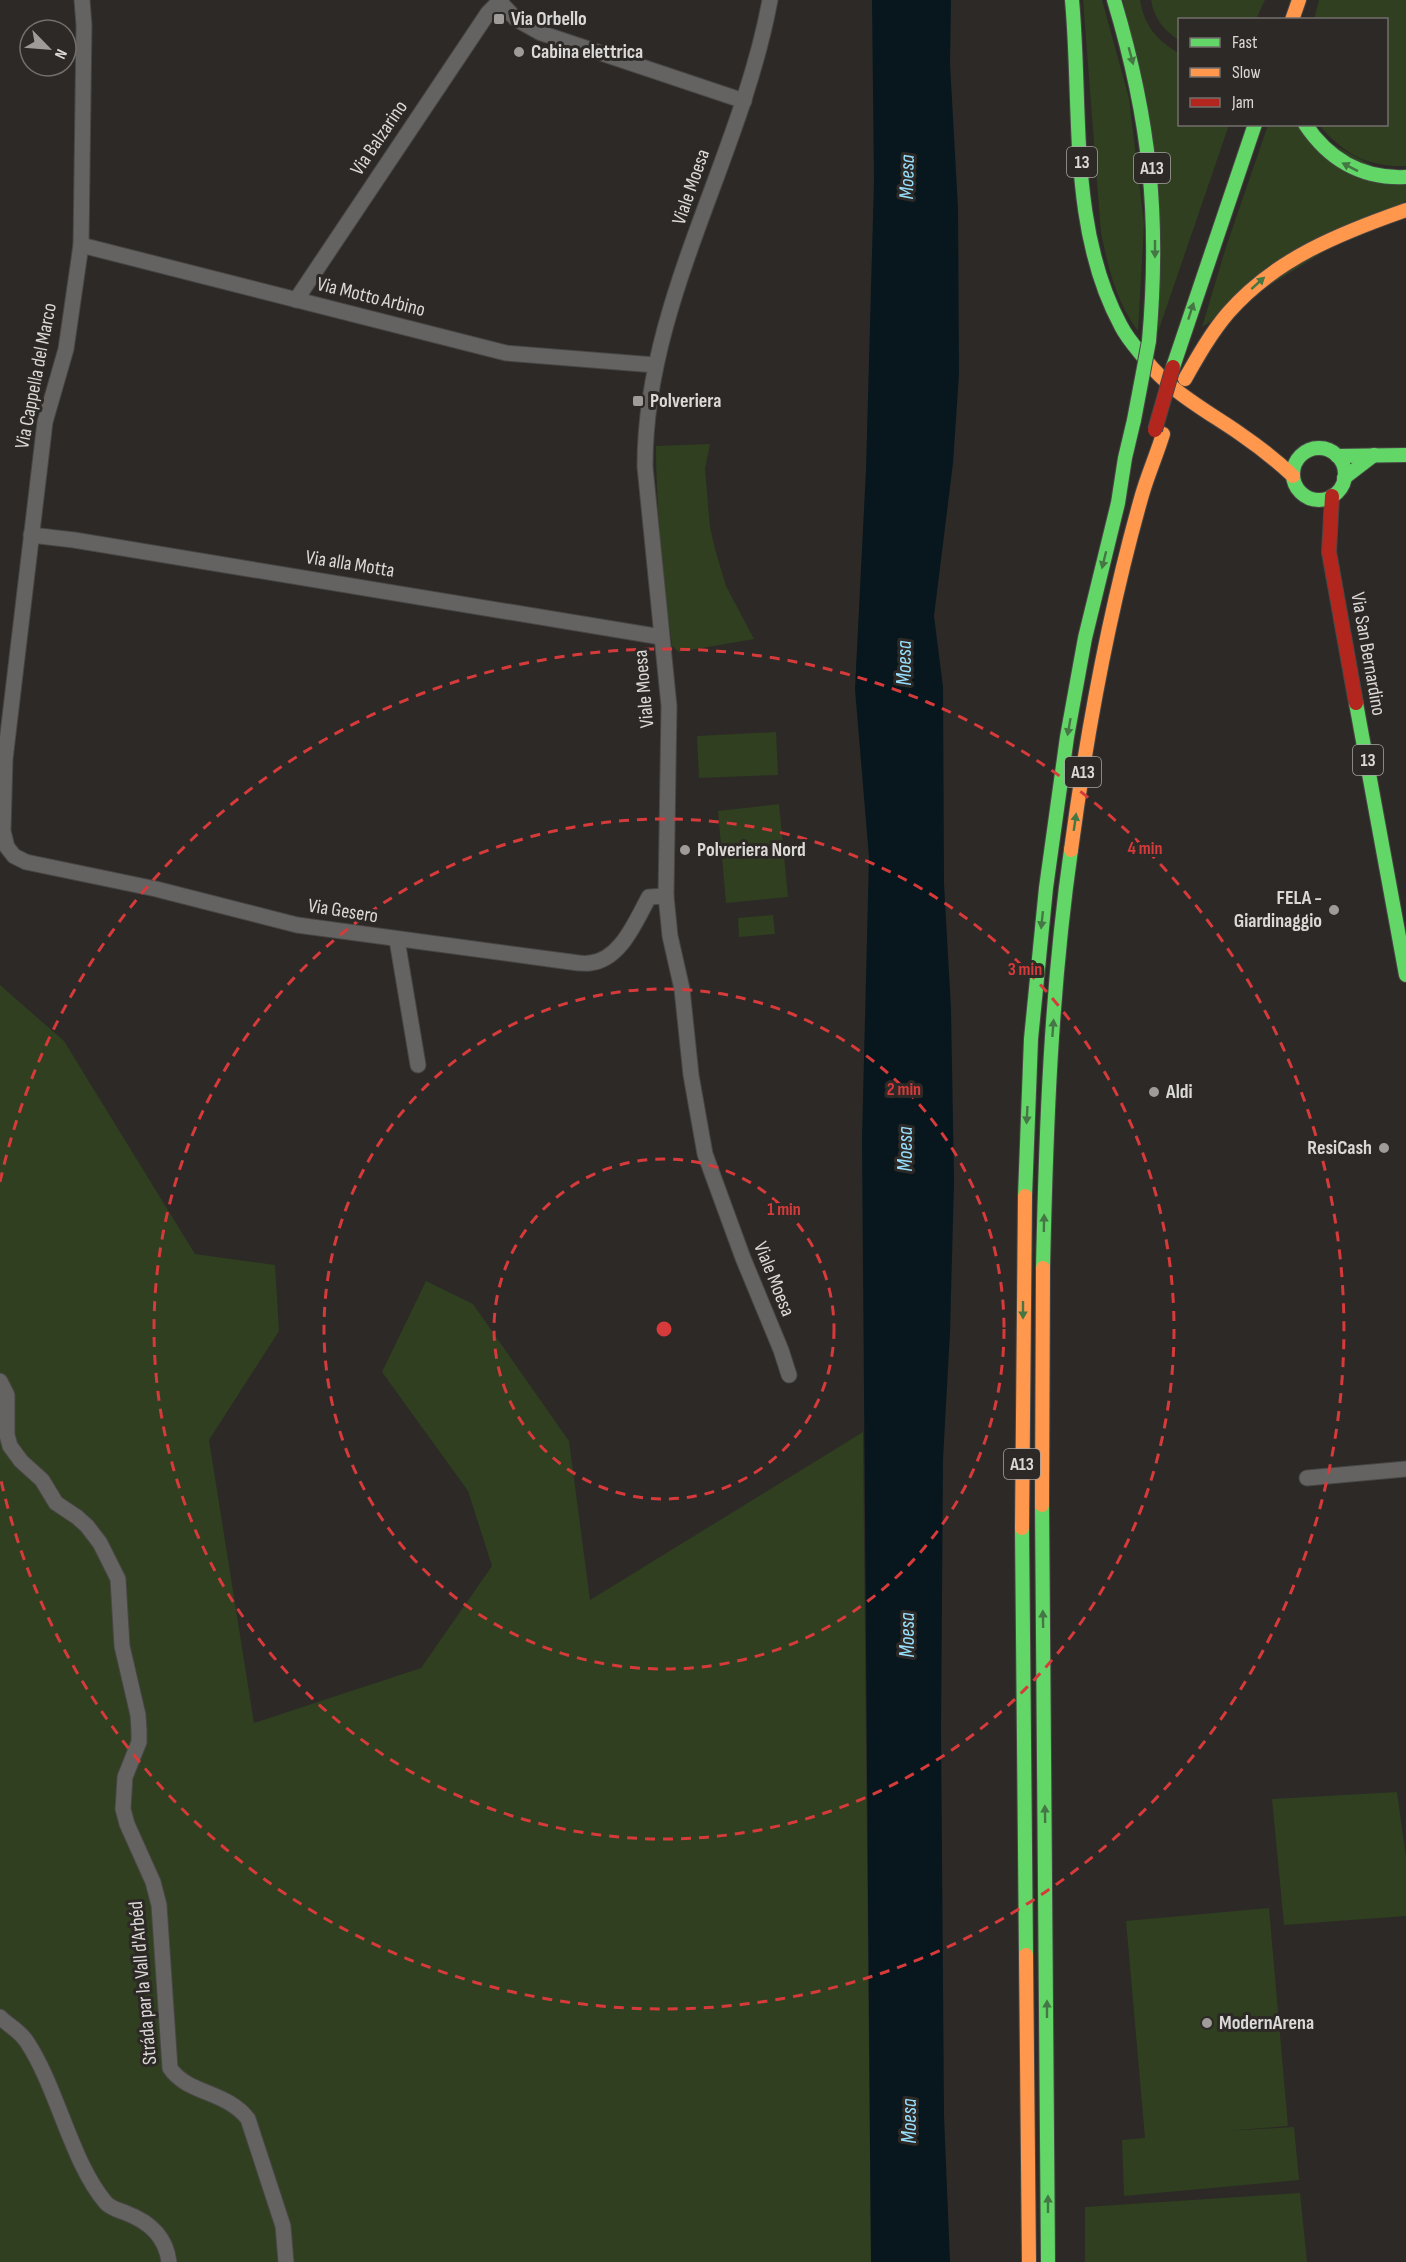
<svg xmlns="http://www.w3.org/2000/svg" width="1406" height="2262" viewBox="0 0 1406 2262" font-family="'Sofia Sans Condensed',sans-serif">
	<rect width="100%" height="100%" fill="#2c2927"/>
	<!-- green -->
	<g fill="#2f3f1f">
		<path d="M 1083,0 L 1102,0 L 1129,98 L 1144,224 L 1138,331 C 1116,302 1108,267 1101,233 Z"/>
		<path d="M 1123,0 L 1140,0 C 1144,25 1157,41 1179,53 L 1180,124 L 1229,125 L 1158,332 Z"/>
		<path d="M 1151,0 L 1265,0 L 1256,19 L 1180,20 L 1179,40 C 1164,31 1154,18 1151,0 Z"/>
		<path d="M 1319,0 L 1406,0 L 1406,166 C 1367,167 1344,154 1319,125 L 1386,124 L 1386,20 L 1314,20 Z"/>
		<polygon points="1268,125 1297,125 1406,184 1406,201 1202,327 1226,247"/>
		<path d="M 710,444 L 705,469 L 710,527 L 715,549 L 726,586 L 754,639 L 679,652 L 672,646 C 664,580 656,514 656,446 Z"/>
		<polygon points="776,732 778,775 699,778 697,736"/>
		<polygon points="779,804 788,897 726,903 718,811"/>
		<polygon points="773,915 775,934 739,937 738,918"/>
		<polygon points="0,985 64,1041 195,1254 275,1265 279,1331 209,1440 254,1723 421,1668 492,1566 468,1491 382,1372 426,1281 473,1304 569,1441 590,1600 863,1432 871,2262 0,2262"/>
		<polygon points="1397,1792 1406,1857 1406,1916 1284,1925 1272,1799"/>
		<polygon points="1269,1908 1288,2126 1226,2131 1294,2127 1299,2180 1124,2196 1122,2140 1145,2138 1126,1921"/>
		<polygon points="1300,2193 1307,2262 1085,2262 1085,2207"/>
	</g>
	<!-- water -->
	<polygon fill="#07171d" points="872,0 951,0 950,64 958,208 959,374 953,463 934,616 943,687 944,884 951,1009 954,1181 950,1332 943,1459 941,1731 944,2116 950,2262 871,2262 862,1140 869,857 855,689 866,470 874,181"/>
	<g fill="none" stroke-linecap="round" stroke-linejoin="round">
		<defs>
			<g id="street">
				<path d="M 82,0 L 84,25 L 81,245 L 66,349 L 45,422 L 5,759 L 3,831 L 7,847 L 14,856 L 26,862 L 156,889 L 297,925 L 571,962 C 577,963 584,964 590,963 C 621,960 636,920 649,897 L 666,896"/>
				<polyline points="498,0 516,19 541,33 744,101"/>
				<path d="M 770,0 C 741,158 644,305 645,467 L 669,706 L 666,896 L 670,936 L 682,989 L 691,1075 L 705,1154 L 743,1258 L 781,1350 L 789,1375"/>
				<polyline points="81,245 506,353 655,365"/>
				<polyline points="296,300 488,13 499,2"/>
				<polyline points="31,535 74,540 661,637"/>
				<polyline points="397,940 418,1065"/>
				<path d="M 0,1381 L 7,1395 L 7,1435 L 10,1446 L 21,1461 L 42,1480 L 56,1503 L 77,1517 L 87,1526 L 100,1543 L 118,1579 L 122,1646 L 138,1715 L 139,1731 L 139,1742 L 125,1777 L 123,1809 L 127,1824 L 153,1882 L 159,1905 L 170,2068 C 187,2094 227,2091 248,2119 L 283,2226 L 286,2262"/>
				<polyline points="1307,1478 1406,1469"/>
				<path d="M 0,2017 C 9,2026 20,2031 27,2042 C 58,2089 71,2162 106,2203 C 112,2209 119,2210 126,2213 C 150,2222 166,2237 169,2262"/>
			</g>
			<g id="fast">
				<path d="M 1072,0 C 1082,108 1068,228 1121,326 C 1127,338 1137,349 1145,359"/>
				<path d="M 1114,0 C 1150,120 1160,217 1149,341"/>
				<path d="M 1305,124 C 1329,160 1362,179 1406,177"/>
				<polyline points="1173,367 1255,124"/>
				<circle cx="1319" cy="474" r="26"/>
				<polyline points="1337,456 1406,455"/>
				<polyline points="1344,478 1374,455"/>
				<polyline points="1356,703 1406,975"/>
				<polyline points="1025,1196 1031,1039 1046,888 1067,737 1085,638 1118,503 1125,458 1134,420"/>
				<path d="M 1043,1268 C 1046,1129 1051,989 1071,850"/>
				<polyline points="1042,1505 1048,2262"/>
				<polyline points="1022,1528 1026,1955"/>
			</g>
			<g id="slow">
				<polyline points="1292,20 1299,0"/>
				<path d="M 1145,359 C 1169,391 1207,411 1239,433 C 1258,446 1276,460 1293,476"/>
				<path d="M 1185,379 C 1198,356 1211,333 1228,313 C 1275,259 1340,233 1406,210"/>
				<path d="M 1071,850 C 1087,731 1109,611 1142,495 C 1148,474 1157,454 1163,434"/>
				<polyline points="1042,1505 1043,1268"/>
				<polyline points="1022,1528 1025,1196"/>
				<polyline points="1026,1955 1029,2262"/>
			</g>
			<polyline id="jam" points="1332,496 1329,552 1356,703"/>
		</defs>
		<!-- street casing -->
		<use href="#street" stroke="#484644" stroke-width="17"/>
		<!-- fast casing -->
		<use href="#fast" stroke="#484644" stroke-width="16"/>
		<!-- slow casing -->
		<use href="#slow" stroke="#484644" stroke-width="16"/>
		<!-- jam casing -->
		<use href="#jam" stroke="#484644" stroke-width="16"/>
		<!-- street -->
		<use href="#street" stroke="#646362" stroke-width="15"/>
		<!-- fast -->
		<use href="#fast" stroke="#63d668" stroke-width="14"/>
		<!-- slow -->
		<use href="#slow" stroke="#ff974d" stroke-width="14"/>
		<!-- jam -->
		<use href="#jam" stroke="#b3261e" stroke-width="14"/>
		<defs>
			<polyline id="fast-bridge" points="1134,420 1149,341"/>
			<polyline id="jam-bridge" points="1155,430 1173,367"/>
		</defs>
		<!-- fast-bridge casing -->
		<use href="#fast-bridge" stroke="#484644" stroke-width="16" stroke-linecap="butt"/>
		<!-- jam-bridge casing -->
		<use href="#jam-bridge" stroke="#484644" stroke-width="16" stroke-linecap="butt"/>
		<!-- fast-bridge -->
		<use href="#fast-bridge" stroke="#63d668" stroke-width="14"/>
		<!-- jam-bridge -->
		<use href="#jam-bridge" stroke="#b3261e" stroke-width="14"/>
	</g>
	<!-- one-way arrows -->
	<defs><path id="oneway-solid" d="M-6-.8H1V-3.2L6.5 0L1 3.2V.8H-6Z" transform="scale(1.5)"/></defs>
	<g fill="#457744">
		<use href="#oneway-solid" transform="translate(1131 56) rotate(75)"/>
		<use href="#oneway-solid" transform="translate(1350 167) rotate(-153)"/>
		<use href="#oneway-solid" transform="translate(1155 249) rotate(90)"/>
		<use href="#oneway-solid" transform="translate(1258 283) rotate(-42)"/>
		<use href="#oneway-solid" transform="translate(1191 311) rotate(-72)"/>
		<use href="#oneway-solid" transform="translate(1104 560) rotate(104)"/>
		<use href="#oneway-solid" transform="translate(1069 727) rotate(100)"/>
		<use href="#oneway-solid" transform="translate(1075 822) rotate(-82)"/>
		<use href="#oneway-solid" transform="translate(1042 920) rotate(96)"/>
		<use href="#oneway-solid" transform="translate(1053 1028) rotate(-86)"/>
		<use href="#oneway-solid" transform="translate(1027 1115) rotate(93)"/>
		<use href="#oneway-solid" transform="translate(1044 1223) rotate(-89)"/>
		<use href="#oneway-solid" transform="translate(1023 1310) rotate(90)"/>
		<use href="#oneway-solid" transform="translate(1043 1619) rotate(-91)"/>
		<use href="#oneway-solid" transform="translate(1045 1814) rotate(-91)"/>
		<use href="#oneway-solid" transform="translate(1047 2009) rotate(-90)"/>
		<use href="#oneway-solid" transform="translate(1048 2204) rotate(-90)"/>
	</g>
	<!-- distance rings -->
	<g fill="none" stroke="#d63a3a" stroke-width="3" stroke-dasharray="10 8">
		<circle cx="664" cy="1329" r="170"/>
		<circle cx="664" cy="1329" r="340"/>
		<circle cx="664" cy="1329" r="510"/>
		<path d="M0 1182A680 680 0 1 1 0 1476"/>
	</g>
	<!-- markers -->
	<g fill="#9e9b99" stroke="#2d2926" stroke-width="2">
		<rect x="493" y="13" width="12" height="12" rx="3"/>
		<circle cx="519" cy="52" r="6"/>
		<rect x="632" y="395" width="12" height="12" rx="3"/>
		<circle cx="685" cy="850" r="6"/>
		<circle cx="1334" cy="910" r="6"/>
		<circle cx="1154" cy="1092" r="6"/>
		<circle cx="1384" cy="1148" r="6"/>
		<circle cx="1207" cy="2023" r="6"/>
	</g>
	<g text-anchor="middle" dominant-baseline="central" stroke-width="6" stroke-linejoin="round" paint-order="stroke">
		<!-- shield labels -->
		<g fill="#2d2926" stroke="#a7a4a2" stroke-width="1.5">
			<rect x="1067" y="147" width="30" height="30" rx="4.5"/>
			<rect x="1134" y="153" width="36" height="30" rx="4.5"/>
			<rect x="1353" y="745" width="30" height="30" rx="4.5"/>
			<rect x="1065" y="757" width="36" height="30" rx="4.5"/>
			<rect x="1004" y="1449" width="36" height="30" rx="4.5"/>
		</g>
		<g font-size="18" font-weight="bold" fill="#dbd9d7">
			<text x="1082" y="162">13</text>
			<text x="1152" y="168">A13</text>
			<text x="1368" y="760">13</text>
			<text x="1083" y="772">A13</text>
			<text x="1022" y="1464">A13</text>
		</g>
		<!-- poi labels -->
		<g font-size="20" font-weight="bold" fill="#dbd9d7" stroke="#2d2926" text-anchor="start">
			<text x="511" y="19">Via Orbello</text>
			<text x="531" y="52">Cabina elettrica</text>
			<text x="650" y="401">Polveriera</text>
			<text x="697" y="850">Polveriera Nord</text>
			<text x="1322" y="898" text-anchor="end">FELA -<tspan x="1322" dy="23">Giardinaggio</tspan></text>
			<text x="1166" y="1092">Aldi</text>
			<text x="1372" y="1148" text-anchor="end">ResiCash</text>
			<text x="1219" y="2023">ModernArena</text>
		</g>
		<!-- street labels -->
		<g font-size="20" fill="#dbd9d7" stroke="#2d2926">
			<text transform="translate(379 138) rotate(-56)">Via Balzarino</text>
			<text transform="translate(691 187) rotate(-71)">Viale Moesa</text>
			<text transform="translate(371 297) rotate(14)">Via Motto Arbino</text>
			<text transform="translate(36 376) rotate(-79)">Via Cappella del Marco</text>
			<text transform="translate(350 564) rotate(9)">Via alla Motta</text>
			<text transform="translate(1368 654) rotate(80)">Via San Bernardino</text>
			<text transform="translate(644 689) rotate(-95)">Viale Moesa</text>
			<text transform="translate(343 911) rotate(9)">Via Gesero</text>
			<text transform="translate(774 1279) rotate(68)">Viale Moesa</text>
			<text transform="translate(143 1983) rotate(-95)">Stráda par la Vall d'Arbéd</text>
		</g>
		<!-- water labels -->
		<g font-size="21" font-style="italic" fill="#97dffc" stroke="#2d2926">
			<text transform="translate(907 177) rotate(-89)">Moesa</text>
			<text transform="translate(904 663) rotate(-90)">Moesa</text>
			<text transform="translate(905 1149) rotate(-90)">Moesa</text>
			<text transform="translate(907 1635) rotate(-90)">Moesa</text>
			<text transform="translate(909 2121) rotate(-90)">Moesa</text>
		</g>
	</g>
	<circle cx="664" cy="1329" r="9" fill="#d63a3a" stroke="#2d2926" stroke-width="3"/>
	<g font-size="18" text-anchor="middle" font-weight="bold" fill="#d63a3a" stroke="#2d2926" stroke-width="6" stroke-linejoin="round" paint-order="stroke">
		<text x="1145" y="854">4 min</text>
		<text x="1025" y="975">3 min</text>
		<text x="904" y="1095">2 min</text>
		<text x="784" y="1215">1 min</text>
	</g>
	<!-- legend -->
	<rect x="1178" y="18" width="210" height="108" fill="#2d2926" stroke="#736f6d" stroke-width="1.5"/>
	<rect x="1190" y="38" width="30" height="9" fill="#63d668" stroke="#736f6d" stroke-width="1.5"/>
	<text x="1232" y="48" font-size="18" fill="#dbd9d7">Fast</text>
	<rect x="1190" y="68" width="30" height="9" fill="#ff974d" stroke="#736f6d" stroke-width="1.5"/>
	<text x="1232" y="78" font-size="18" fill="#dbd9d7">Slow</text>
	<rect x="1190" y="98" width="30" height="9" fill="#b3261e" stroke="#736f6d" stroke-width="1.5"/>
	<text x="1232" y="108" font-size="18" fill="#dbd9d7">Jam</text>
	<!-- north arrow -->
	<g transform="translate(48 48) rotate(115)"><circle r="28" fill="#2d2926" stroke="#736f6d" stroke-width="1.5"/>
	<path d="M0-4.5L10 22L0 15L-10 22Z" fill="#9e9b99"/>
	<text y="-9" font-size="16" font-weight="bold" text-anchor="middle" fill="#dbd9d7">N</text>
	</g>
</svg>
